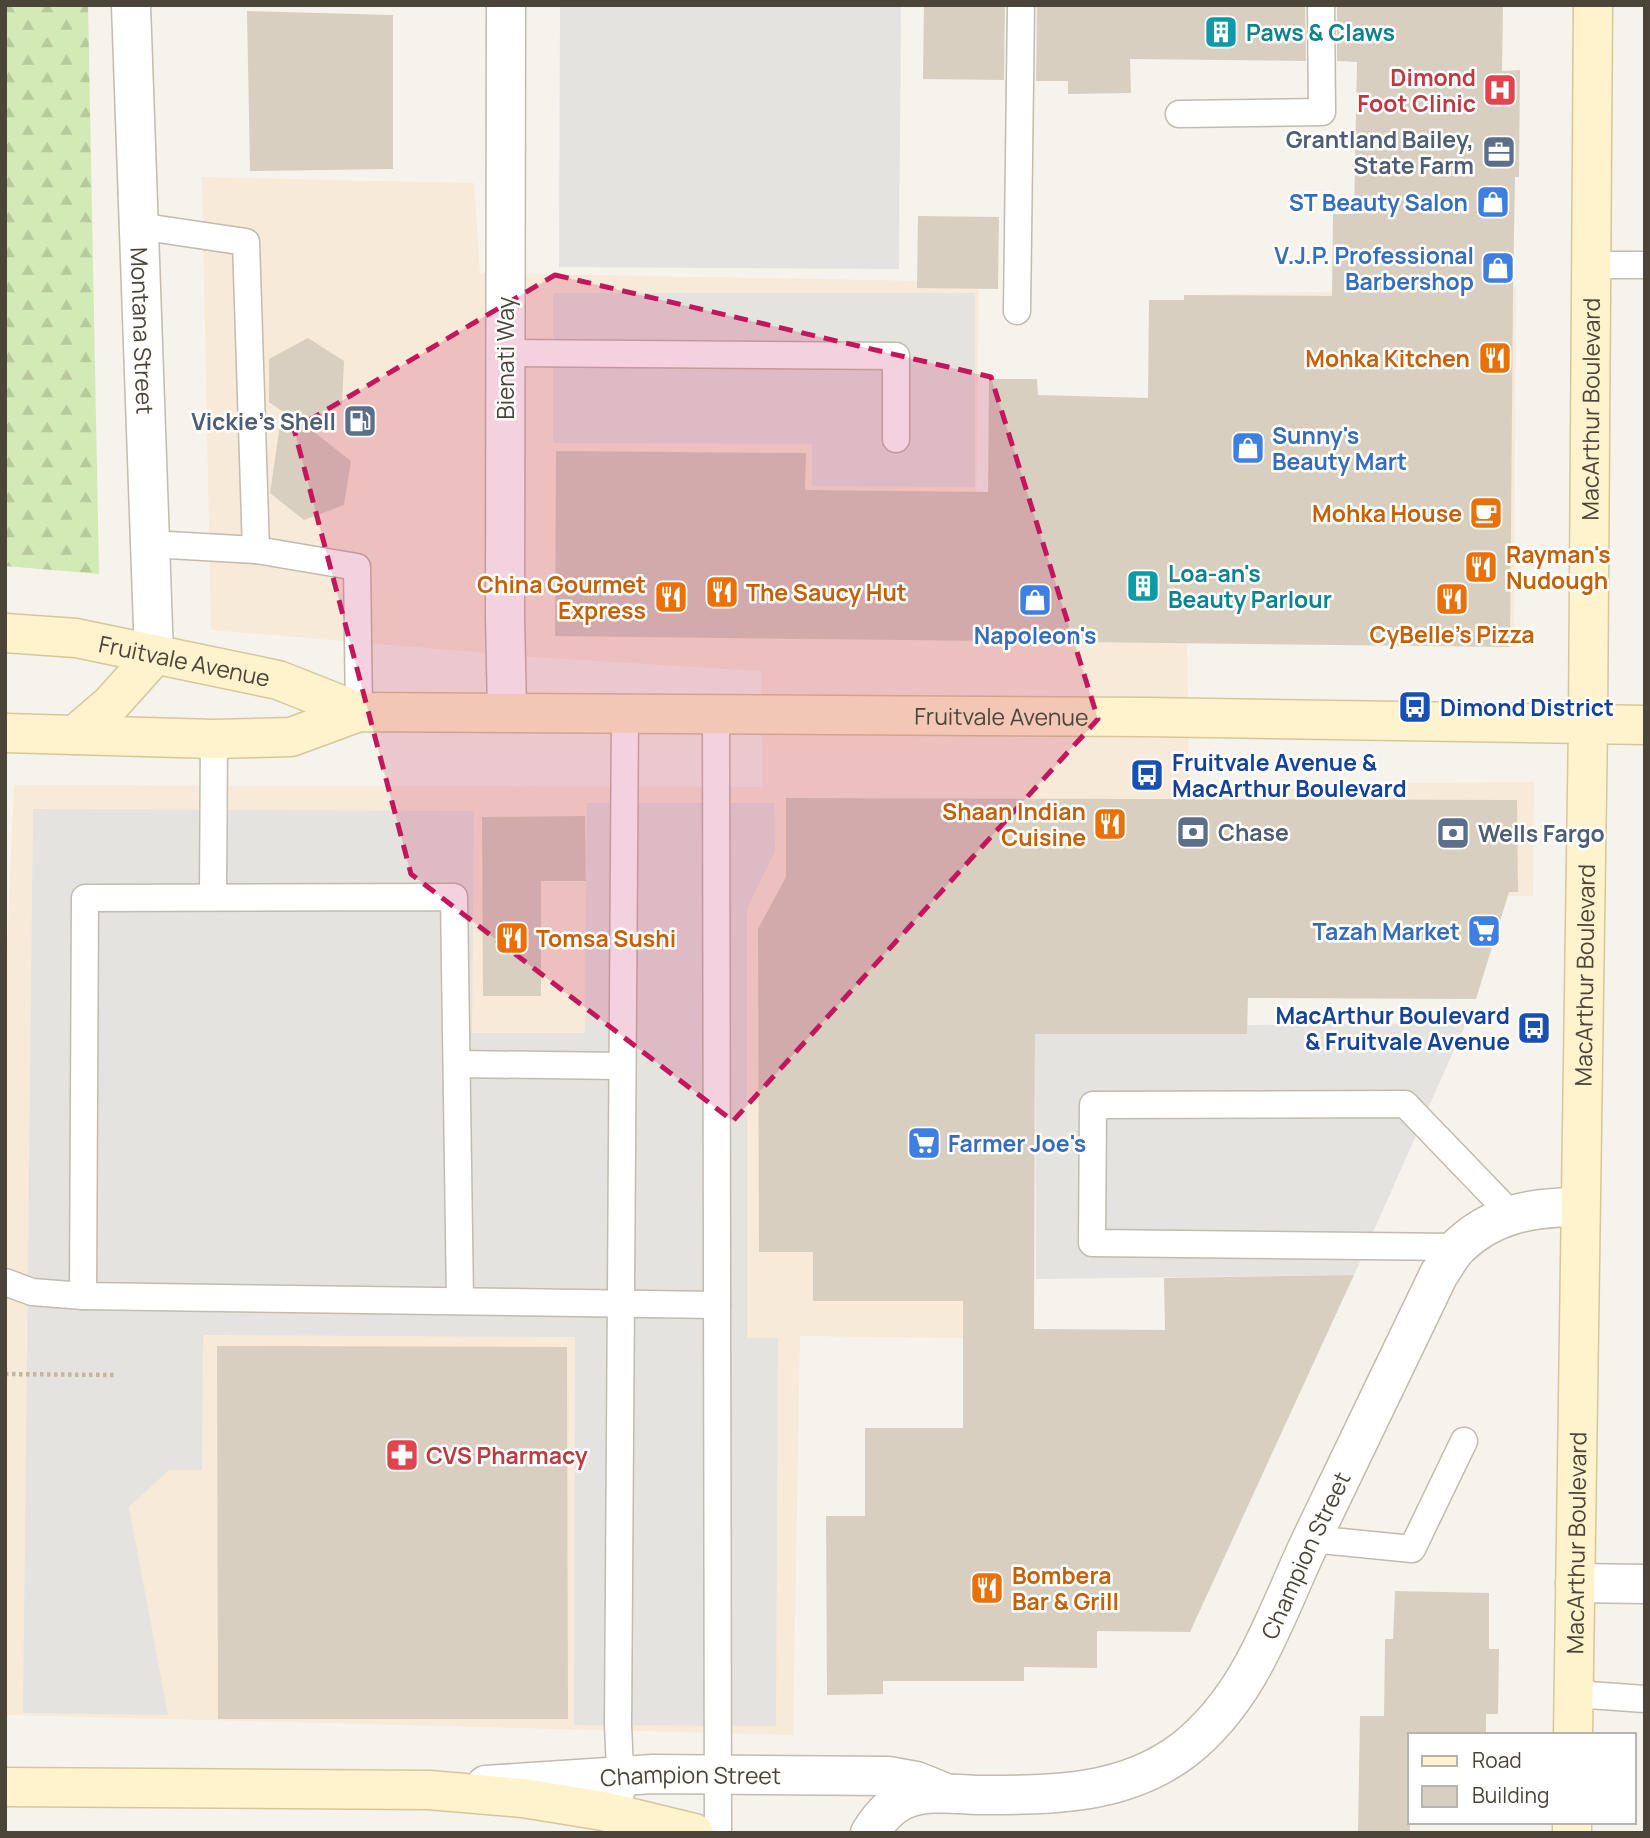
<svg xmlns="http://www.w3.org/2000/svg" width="1650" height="1838" viewBox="0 0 1650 1838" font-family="Manrope,sans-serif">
	<defs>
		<pattern id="forest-firs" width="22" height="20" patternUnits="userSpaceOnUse" patternTransform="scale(1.75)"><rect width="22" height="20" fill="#d2eab5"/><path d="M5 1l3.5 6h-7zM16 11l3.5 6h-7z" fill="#b6ca9c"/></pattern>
	</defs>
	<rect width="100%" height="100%" fill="#f6f3ec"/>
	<!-- commercial -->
	<polygon fill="#f7ead8" points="202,177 474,183 480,273 979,282 976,510 1145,473 1190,295 1516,287 1514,646 1187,642 1189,785 1534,782 1533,896 1388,896 1388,998 1241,998 1025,1032 1031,1339 800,1336 793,1735 5,1715 5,998 14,785 763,787 761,671 533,657 211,630"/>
	<!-- forest -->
	<polygon fill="url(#forest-firs)" points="5,5 88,5 99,574 5,566"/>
	<!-- parking -->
	<g fill="#e5e3e0">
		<polygon points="560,5 901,5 899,269 559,267"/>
		<polygon points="553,293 975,293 975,487 812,486 812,444 553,443"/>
		<polygon points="587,803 774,803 775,851 747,909 747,1338 778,1338 776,1726 574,1725 575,1337 203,1335 202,1470 169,1470 129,1507 168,1715 23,1713 33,809 474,811 472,1033 585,1033"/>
		<polygon points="1466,1023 1354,1275 1036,1279 1035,1034 1247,1034 1247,1025"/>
	</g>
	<!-- building -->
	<g fill="#d8cfc1">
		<polygon points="924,5 1005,5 1004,80 923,79"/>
		<polygon points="1037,5 1305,5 1306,61 1130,59 1131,93 1068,94 1068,81 1036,81"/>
		<polygon points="1337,5 1503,5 1502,71 1520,70 1519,177 1515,177 1513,289 1510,647 555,636 556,451 806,453 805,490 988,492 989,379 1037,379 1038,395 1148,398 1149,300 1184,300 1184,295 1332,296 1333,214 1354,214 1357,62 1337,61"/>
		<polygon points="247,11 393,15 393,169 250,171"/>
		<polygon points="918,216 999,217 998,289 917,288"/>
		<polygon points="308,338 344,361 342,405 305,425 351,461 344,505 304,520 270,493 282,411 269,402 269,359"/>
		<polygon points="786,798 1517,800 1518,892 1509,892 1476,999 1248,998 1247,1034 1035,1034 1034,1329 1165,1330 1164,1278 1354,1275 1190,1632 1097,1631 1097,1668 1024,1667 1024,1681 883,1681 883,1694 827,1695 826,1516 865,1516 865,1428 963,1428 963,1301 813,1301 813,1252 759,1252 758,929 786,877"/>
		<polygon points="585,816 586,881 541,881 541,996 483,996 482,817"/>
		<polygon points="217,1346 567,1347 568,1719 218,1719"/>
		<polygon points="1395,1591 1489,1593 1489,1649 1499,1649 1498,1714 1486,1714 1486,1735 1410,1735 1410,1833 1358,1833 1360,1716 1384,1716 1385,1639 1393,1639"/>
	</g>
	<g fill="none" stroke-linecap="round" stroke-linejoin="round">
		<defs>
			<g id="lane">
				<polyline points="1179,114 1322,112 1321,5"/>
				<polyline points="138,226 246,242 256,550 151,544"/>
				<polyline points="1590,265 1645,265"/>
				<polyline points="1017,311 1021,5"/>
				<polyline points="505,353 896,356 896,439"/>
				<polyline points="256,550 357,567 359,712"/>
				<polyline points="716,713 718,1833"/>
				<polyline points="213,897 214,739"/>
				<polyline points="457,1064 621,1066"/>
				<polyline points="1457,1247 1092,1243 1093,1105 1405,1104 1511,1214"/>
				<polyline points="5,1282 32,1292 83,1296 717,1305"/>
				<polyline points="83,1296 85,898 454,897 460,1301"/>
				<polyline points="1311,1539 1412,1549 1464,1441"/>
				<polyline points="1574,1694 1645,1699"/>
				<polyline points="621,1793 618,1725 625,713"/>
			</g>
			<g id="street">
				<path id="s1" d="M 131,5 L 154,656"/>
				<polyline points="506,5 505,617 507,711"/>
				<polyline points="1575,1583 1645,1584"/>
				<path id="s2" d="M 486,1785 L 653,1774 L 888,1776 L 916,1781 L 941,1791"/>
				<path id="s3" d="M 870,1833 C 879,1819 888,1807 903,1800 C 926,1790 953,1794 977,1795 C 1050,1795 1124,1796 1185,1749 C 1253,1695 1276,1613 1312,1538 C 1354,1450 1397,1362 1439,1274 C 1445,1266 1450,1255 1458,1247 C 1493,1213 1534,1207 1580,1207"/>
			</g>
			<g id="secondary">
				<path id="s4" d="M 5,633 L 76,638 L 278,680 L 359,712"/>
				<path id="s5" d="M 5,733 L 214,739 L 291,737 L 359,712 L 1147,717 L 1645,725"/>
				<polyline points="75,735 111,704 154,656"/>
				<path id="s6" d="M 1573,1735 L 1588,724 L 1593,5"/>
				<polyline points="5,1787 429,1790 523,1798 603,1811 694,1833"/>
				<polyline points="1572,1833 1572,1822"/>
			</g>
		</defs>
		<!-- lane casing -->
		<use href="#lane" stroke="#c2bbae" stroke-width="29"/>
		<!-- street casing -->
		<use href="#street" stroke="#c2bbae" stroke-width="41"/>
		<!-- secondary casing -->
		<use href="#secondary" stroke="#d6c79b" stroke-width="41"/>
		<!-- path -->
		<polyline stroke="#c4b79f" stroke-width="4.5" stroke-dasharray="3.5 3.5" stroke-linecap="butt" points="5,1374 115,1375"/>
		<!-- lane -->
		<use href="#lane" stroke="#fff" stroke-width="26"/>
		<!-- street -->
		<use href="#street" stroke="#fff" stroke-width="38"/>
		<!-- secondary -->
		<use href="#secondary" stroke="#fff3cd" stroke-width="38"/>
	</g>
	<!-- marked area -->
	<path fill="#c2185b" fill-opacity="0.2" stroke="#c2185b" stroke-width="5" stroke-dasharray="14 9" stroke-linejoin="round" d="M 555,275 L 991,377 L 1098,719 L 733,1121 L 411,874 L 294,429 Z"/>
	<!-- icons -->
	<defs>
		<symbol id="building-square" viewBox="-11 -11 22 22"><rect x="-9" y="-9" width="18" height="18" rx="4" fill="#0f9aa8" stroke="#fff"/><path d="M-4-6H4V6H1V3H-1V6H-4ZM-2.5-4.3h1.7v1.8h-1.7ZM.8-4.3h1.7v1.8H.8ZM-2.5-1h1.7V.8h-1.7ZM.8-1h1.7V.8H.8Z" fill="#fff"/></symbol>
		<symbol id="hospital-square" viewBox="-11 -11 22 22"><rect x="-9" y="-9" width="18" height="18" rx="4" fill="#e0444e" stroke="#fff"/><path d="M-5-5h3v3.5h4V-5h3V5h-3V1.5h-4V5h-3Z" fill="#fff"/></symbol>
		<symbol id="office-square" viewBox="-11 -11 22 22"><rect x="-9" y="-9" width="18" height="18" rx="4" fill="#5c6f8a" stroke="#fff"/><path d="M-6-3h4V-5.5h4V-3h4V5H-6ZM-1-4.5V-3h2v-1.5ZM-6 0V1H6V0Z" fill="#fff"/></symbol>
		<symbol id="shop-square" viewBox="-11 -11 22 22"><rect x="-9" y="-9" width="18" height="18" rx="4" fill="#3f7fe0" stroke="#fff"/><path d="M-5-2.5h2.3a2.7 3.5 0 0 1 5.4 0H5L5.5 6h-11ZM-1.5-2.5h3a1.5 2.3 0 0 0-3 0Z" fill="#fff"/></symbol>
		<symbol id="restaurant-square" viewBox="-11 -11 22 22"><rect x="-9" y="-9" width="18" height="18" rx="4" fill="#e8710a" stroke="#fff"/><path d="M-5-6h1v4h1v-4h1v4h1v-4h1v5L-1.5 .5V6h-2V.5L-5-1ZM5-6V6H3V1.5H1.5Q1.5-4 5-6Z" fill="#fff"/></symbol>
		<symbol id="fuel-square" viewBox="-11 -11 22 22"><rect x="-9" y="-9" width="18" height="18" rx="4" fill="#5c6f8a" stroke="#fff"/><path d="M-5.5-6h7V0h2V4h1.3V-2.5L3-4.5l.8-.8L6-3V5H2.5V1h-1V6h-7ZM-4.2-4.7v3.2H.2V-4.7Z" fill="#fff"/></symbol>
		<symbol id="cafe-square" viewBox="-11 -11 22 22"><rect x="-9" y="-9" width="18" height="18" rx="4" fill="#e8710a" stroke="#fff"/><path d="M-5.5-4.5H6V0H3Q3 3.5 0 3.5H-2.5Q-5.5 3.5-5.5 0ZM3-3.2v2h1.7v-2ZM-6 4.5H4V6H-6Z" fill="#fff"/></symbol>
		<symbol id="bus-square" viewBox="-11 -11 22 22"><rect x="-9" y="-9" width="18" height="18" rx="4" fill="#1a4fb4" stroke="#fff"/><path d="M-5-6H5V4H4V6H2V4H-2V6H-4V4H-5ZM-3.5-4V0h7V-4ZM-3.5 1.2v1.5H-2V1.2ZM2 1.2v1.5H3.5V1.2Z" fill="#fff"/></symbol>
		<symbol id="bank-square" viewBox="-11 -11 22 22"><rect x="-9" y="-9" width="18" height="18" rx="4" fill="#5c6f8a" stroke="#fff"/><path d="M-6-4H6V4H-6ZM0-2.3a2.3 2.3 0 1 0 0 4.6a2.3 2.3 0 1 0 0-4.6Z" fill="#fff"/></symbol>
		<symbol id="supermarket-square" viewBox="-11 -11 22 22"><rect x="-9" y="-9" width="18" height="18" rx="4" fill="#3f7fe0" stroke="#fff"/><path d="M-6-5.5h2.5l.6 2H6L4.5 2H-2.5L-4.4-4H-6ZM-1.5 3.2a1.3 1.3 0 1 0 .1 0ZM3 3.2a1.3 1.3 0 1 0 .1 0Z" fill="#fff"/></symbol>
		<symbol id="pharmacy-square" viewBox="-11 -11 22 22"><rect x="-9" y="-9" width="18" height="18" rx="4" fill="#e0444e" stroke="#fff"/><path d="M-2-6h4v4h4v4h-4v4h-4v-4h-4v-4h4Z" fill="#fff"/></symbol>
	</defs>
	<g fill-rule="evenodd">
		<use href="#building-square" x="1202" y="13" width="38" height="38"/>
		<use href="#hospital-square" x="1481" y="71" width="38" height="38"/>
		<use href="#office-square" x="1480" y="133" width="38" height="38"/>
		<use href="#shop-square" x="1474" y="183" width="38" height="38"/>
		<use href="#shop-square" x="1479" y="249" width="38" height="38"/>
		<use href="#restaurant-square" x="1476" y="339" width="38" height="38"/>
		<use href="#fuel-square" x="341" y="402" width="38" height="38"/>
		<use href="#shop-square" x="1229" y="429" width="38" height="38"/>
		<use href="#cafe-square" x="1467" y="494" width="38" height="38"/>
		<use href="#restaurant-square" x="1462" y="548" width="38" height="38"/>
		<use href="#building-square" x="1124" y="567" width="38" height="38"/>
		<use href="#restaurant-square" x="703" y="573" width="38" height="38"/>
		<use href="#restaurant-square" x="652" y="578" width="38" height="38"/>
		<use href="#restaurant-square" x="1433" y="580" width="38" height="38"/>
		<use href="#shop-square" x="1016" y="581" width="38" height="38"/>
		<use href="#bus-square" x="1396" y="688" width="38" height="38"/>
		<use href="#bus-square" x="1128" y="756" width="38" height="38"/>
		<use href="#restaurant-square" x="1091" y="805" width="38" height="38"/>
		<use href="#bank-square" x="1174" y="813" width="38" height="38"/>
		<use href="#bank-square" x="1434" y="814" width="38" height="38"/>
		<use href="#supermarket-square" x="1465" y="912" width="38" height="38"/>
		<use href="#restaurant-square" x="493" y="919" width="38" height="38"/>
		<use href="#bus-square" x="1515" y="1009" width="38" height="38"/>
		<use href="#supermarket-square" x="905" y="1124" width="38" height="38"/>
		<use href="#pharmacy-square" x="383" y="1436" width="38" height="38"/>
		<use href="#restaurant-square" x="968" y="1569" width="38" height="38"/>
	</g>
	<g text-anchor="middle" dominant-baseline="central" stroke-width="5" stroke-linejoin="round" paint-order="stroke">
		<!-- culture labels -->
		<g font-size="23" font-weight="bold" fill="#0d838f" stroke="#fff" text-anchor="start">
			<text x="1246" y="32">Paws &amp; Claws</text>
			<text x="1168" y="573">Loa-an's<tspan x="1168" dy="26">Beauty Parlour</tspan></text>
		</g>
		<!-- health labels -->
		<g font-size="23" font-weight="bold" fill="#be3a42" stroke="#fff" text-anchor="end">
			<text x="1476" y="77">Dimond<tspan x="1476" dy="26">Foot Clinic</tspan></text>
			<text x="426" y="1455" text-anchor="start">CVS Pharmacy</text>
		</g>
		<!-- service labels -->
		<g font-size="23" font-weight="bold" fill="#4e5e75" stroke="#fff" text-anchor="end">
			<text x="1474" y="139">Grantland Bailey,<tspan x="1474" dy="26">State Farm</tspan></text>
			<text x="336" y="421">Vickie's Shell</text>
			<text x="1218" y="832" text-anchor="start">Chase</text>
			<text x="1478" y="833" text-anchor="start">Wells Fargo</text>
		</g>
		<!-- shop labels -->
		<g font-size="23" font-weight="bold" fill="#366cbe" stroke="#fff" text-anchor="end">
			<text x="1468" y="202">ST Beauty Salon</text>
			<text x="1474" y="255">V.J.P. Professional<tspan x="1474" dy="26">Barbershop</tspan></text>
			<text x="1272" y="435" text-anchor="start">Sunny's<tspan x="1272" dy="26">Beauty Mart</tspan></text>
			<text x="1035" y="635" text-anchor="middle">Napoleon's</text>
			<text x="1460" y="931">Tazah Market</text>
			<text x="948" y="1143" text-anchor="start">Farmer Joe's</text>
		</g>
		<!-- street labels -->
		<g font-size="23" fill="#4b4439" stroke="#fff">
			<text stroke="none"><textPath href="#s1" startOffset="326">Montana Street</textPath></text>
			<text transform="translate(505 358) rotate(-90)">Bienati Way</text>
			<text stroke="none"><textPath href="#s6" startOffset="1326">MacArthur Boulevard</textPath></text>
			<text stroke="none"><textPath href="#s4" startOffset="182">Fruitvale Avenue</textPath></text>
			<text stroke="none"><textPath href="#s5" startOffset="1001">Fruitvale Avenue</textPath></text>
			<text stroke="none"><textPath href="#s6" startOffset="760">MacArthur Boulevard</textPath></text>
			<text stroke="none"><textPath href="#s6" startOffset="192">MacArthur Boulevard</textPath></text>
			<text stroke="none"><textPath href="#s3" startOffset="570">Champion Street</textPath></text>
			<text stroke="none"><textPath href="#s2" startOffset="205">Champion Street</textPath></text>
		</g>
		<!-- food labels -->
		<g font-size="23" font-weight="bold" fill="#c56008" stroke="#fff" text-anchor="end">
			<text x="1470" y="358">Mohka Kitchen</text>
			<text x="1462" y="513">Mohka House</text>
			<text x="1506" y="554" text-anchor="start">Rayman's<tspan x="1506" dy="26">Nudough</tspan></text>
			<text x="646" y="584">China Gourmet<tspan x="646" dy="26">Express</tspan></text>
			<text x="746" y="592" text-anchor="start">The Saucy Hut</text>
			<text x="1452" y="634" text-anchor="middle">CyBelle's Pizza</text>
			<text x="1086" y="811">Shaan Indian<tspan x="1086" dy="26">Cuisine</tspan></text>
			<text x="536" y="938" text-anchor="start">Tomsa Sushi</text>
			<text x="1012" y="1575" text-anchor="start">Bombera<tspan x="1012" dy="26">Bar &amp; Grill</tspan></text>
		</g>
		<!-- transit labels -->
		<g font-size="23" font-weight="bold" fill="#164399" stroke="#fff" text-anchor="start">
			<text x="1440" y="707">Dimond District</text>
			<text x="1172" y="762">Fruitvale Avenue &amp;<tspan x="1172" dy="26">MacArthur Boulevard</tspan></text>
			<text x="1510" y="1015" text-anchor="end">MacArthur Boulevard<tspan x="1510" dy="26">&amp; Fruitvale Avenue</tspan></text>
		</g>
	</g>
	<!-- border -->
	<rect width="1650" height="1838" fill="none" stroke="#4b4439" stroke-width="14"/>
	<!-- legend -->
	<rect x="1408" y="1733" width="228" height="91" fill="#ffffff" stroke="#b7b4b0" stroke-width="2"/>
	<rect x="1422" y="1756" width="35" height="10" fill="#fff3cd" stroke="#b7b4b0" stroke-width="2"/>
	<text x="1472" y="1768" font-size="21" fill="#4b4439">Road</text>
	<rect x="1422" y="1786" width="35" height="21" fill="#d8cfc1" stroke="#b7b4b0" stroke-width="2"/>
	<text x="1472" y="1803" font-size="21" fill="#4b4439">Building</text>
</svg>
